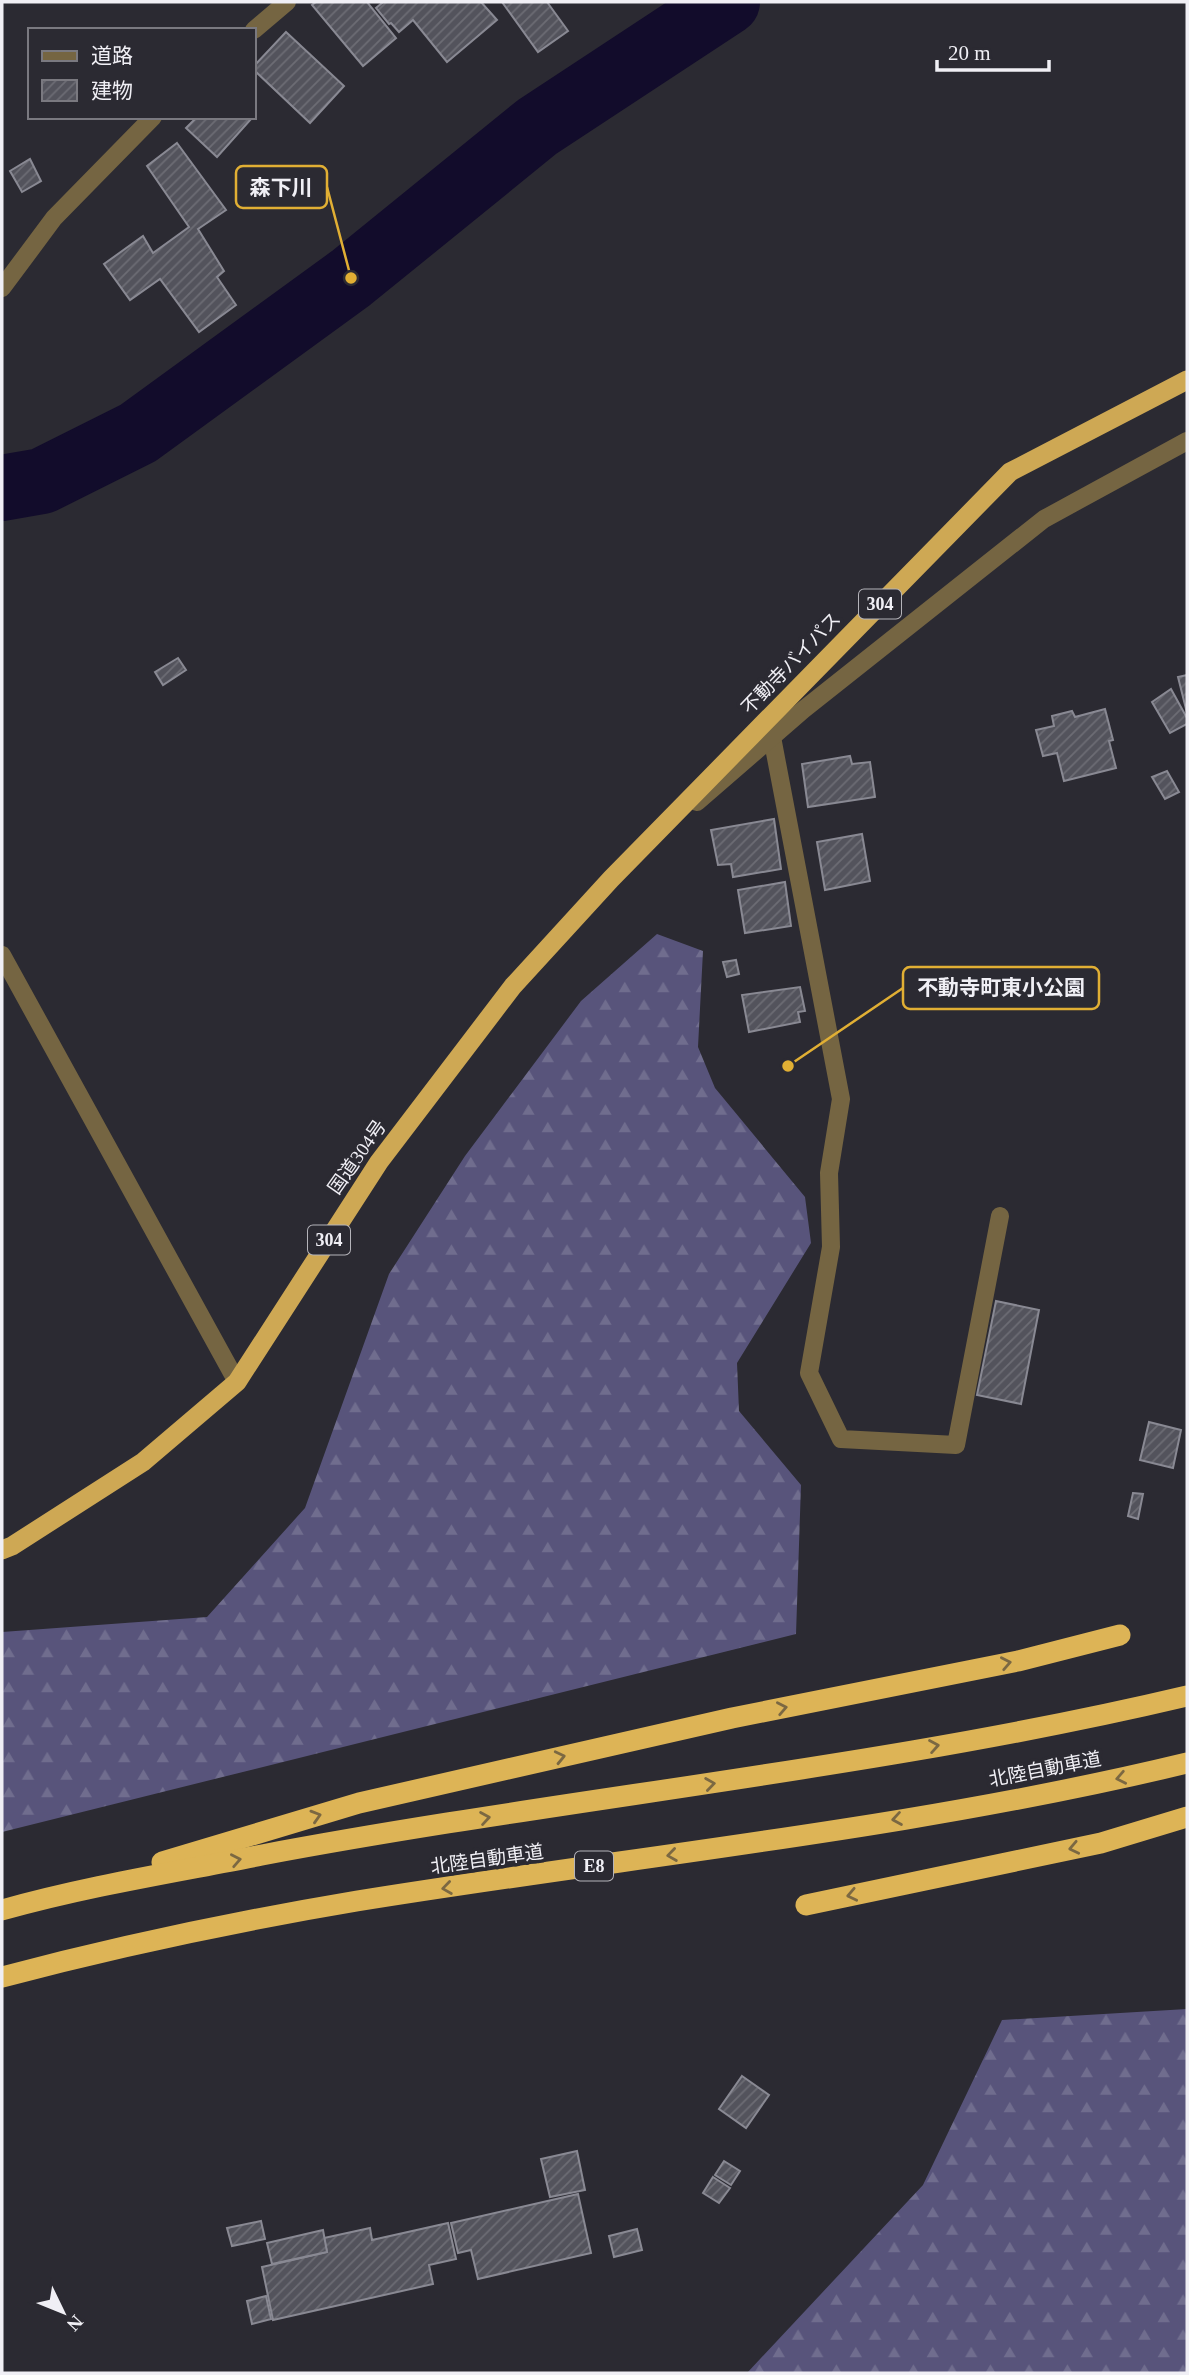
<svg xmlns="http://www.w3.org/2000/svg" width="1189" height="2375" viewBox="0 0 1189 2375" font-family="'Times New Roman','Noto Sans JP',serif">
	<defs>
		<pattern id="forest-firs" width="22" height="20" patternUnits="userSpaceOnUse" patternTransform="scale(1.75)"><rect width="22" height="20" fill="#58547b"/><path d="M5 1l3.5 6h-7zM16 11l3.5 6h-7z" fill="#706d8e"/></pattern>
		<pattern id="building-hatch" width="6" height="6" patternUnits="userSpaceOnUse" patternTransform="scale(1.75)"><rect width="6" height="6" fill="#53535c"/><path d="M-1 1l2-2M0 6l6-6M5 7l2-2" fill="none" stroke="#6c6c74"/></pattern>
	</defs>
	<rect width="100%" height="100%" fill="#2b2a32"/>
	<!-- forest -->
	<g fill="url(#forest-firs)">
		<polygon points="657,934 703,951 698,1047 715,1088 805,1197 811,1243 737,1363 739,1411 801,1485 796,1634 2,1832 2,1632 207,1617 305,1508 389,1274 465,1156 581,1001"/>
		<polygon points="1187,2009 1187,2373 747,2373 923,2185 1002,2020"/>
	</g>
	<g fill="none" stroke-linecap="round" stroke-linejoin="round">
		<!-- river -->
		<polyline stroke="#120c2b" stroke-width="66" points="2,488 42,481 138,433 351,278 537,127 727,2"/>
	</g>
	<!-- building -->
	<g fill="url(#building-hatch)" stroke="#898993" stroke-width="2">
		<polygon points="316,2 367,2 396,38 363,66 312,5"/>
		<polygon points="381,2 481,2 497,20 447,62 413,20 399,32 391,23 389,24 376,8 382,3"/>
		<polygon points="502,2 547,2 568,31 538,52"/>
		<polygon points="286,32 344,86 310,123 254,70 254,66"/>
		<polygon points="197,117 249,117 251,119 217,157 186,128"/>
		<polygon points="177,143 226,210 198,229 224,271 217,277 236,305 199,332 160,279 130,300 104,264 143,236 153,253 189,227 147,166"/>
		<polygon points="30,159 41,181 22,192 10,171"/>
		<polygon points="178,658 186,670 163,685 155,672"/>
		<polygon points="1187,675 1187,713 1178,677"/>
		<polygon points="1171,689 1187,718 1187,724 1170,733 1152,702"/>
		<polygon points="1105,709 1113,740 1109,741 1116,768 1064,781 1057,753 1043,756 1036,730 1054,726 1052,716 1072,711 1075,717"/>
		<polygon points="850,756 852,764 870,762 875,797 808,807 802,764"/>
		<polygon points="1167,771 1179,792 1165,799 1152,777"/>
		<polygon points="774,819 781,869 733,877 731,864 718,865 711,830"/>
		<polygon points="862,834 870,881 825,890 817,842"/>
		<polygon points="785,882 791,926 745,933 738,890"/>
		<polygon points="736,960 739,974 727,977 723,962"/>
		<polygon points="800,987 805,1011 798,1012 800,1022 749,1032 742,995"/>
		<polygon points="996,1301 1039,1310 1021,1404 977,1395"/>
		<polygon points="1149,1422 1181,1430 1173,1468 1140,1460"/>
		<polygon points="1133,1493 1143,1494 1138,1519 1128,1516"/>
		<polygon points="742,2076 769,2095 746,2128 719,2109"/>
		<polygon points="577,2151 585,2190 550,2197 541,2159"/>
		<polygon points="724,2161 740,2171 731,2185 715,2175"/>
		<polygon points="713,2177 730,2188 719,2203 703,2193"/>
		<polygon points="578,2194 591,2253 478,2279 471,2250 458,2253 451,2223"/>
		<polygon points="261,2221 265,2239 232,2246 227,2228"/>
		<polygon points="448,2223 456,2259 429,2265 433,2284 273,2320 262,2267 327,2252 324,2238 370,2228 372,2240"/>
		<polygon points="637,2229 642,2250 614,2257 609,2236"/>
		<polygon points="323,2230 327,2252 272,2264 267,2243"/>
		<polygon points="266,2296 271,2319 252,2324 247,2301"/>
	</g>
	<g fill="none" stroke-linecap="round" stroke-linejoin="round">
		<!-- minor -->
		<g stroke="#756542" stroke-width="18">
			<polyline points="254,30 287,2"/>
			<polyline points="2,288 54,218 153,117"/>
			<polyline points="772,737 841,1099 829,1173 831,1247 809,1373 841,1439 956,1445 1000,1216"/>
			<polyline points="2,955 237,1382"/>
		</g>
		<!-- tertiary -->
		<polyline stroke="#756542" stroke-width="18" points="697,802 803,710 1044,519 1187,441"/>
		<!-- trunk -->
		<polyline stroke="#cea854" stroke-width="19" points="2,1550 12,1546 143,1462 237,1382 379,1162 513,986 611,879 1010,472 1187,380"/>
		<!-- motorway -->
		<g stroke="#ddb456" stroke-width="21">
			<polyline points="162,1862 359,1803 732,1718 1018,1661 1120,1635"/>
			<polyline points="806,1905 1101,1843 1187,1817"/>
			<path d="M 2,1910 C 87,1886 176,1872 262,1855 C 570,1797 883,1768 1187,1696"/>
			<path d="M 2,1977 C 119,1946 238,1921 357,1901 C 634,1856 914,1829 1187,1763"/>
		</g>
	</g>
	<!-- one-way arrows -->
	<defs><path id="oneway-chevron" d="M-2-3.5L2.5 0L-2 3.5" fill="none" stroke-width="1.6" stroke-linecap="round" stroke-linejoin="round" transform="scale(1.75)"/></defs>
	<g stroke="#7b6842">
		<use href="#oneway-chevron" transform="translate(1006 1663) rotate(-11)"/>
		<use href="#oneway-chevron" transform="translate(782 1708) rotate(-11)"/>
		<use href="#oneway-chevron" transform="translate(934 1746) rotate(-10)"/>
		<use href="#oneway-chevron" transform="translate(560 1757) rotate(-13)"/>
		<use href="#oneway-chevron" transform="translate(1121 1778) rotate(169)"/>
		<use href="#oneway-chevron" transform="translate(710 1784) rotate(-8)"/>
		<use href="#oneway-chevron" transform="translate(316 1816) rotate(-17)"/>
		<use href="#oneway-chevron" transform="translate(485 1818) rotate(-9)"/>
		<use href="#oneway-chevron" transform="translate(897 1819) rotate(171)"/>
		<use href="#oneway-chevron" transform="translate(1074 1848) rotate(168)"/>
		<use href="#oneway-chevron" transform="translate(672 1855) rotate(172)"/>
		<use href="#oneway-chevron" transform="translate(236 1860) rotate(-11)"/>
		<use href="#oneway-chevron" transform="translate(447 1888) rotate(172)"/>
		<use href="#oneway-chevron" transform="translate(852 1895) rotate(168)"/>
	</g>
	<g text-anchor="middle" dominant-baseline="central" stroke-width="7" stroke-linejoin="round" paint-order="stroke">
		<!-- shield labels -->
		<g fill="#2b2a32" stroke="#b5b4ba" stroke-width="2">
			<rect x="859" y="589.5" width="42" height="29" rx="5"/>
			<rect x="308" y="1225.5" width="42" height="29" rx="5"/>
			<rect x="575" y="1851.5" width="38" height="29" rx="5"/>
		</g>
		<g font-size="18" font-weight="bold" fill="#f0eff5">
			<text x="880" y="604">304</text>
			<text x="329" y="1240">304</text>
			<text x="594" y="1866">E8</text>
		</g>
		<!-- street labels -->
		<g font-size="19" fill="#f0eff5" stroke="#2b2a32">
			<text transform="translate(791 663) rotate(-46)">不動寺バイパス</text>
			<text transform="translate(357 1157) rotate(-55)">国道304号</text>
			<text transform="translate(1045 1769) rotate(-11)">北陸自動車道</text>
			<text transform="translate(487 1859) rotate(-8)">北陸自動車道</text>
		</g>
	</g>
	<!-- callouts -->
	<path fill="none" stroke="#e1af34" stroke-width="2.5" d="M351 278L327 187M788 1066L903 988"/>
	<g fill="#e1af34" stroke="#2b2a32" stroke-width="2.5">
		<circle cx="351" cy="278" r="7"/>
		<circle cx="788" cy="1066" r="7"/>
	</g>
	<g fill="#2b2a32" stroke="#e1af34" stroke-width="2.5">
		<rect x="236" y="166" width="91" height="42" rx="7"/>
		<rect x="903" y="967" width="196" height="42" rx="7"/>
	</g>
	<g font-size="21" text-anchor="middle" font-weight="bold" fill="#f0eff5">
		<text x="281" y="195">森下川</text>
		<text x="1001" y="995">不動寺町東小公園</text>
	</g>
	<!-- border -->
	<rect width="1189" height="2375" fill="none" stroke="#f0eff5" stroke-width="7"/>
	<!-- legend -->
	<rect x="28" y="28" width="228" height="91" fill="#2b2a32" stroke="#7a7980" stroke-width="2"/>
	<rect x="42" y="51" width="35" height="10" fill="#756542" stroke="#7a7980" stroke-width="2"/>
	<text x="91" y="63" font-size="21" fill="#f0eff5">道路</text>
	<rect x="42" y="80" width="35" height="21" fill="url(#building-hatch)" stroke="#7a7980" stroke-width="2"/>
	<text x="91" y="98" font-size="21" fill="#f0eff5">建物</text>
	<!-- north arrow -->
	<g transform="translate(63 2312) rotate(133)" stroke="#2b2a32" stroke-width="5" paint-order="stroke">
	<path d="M0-5L12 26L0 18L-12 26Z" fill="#f0eff5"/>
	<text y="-10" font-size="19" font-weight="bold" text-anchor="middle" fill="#f0eff5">N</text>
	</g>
	<!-- scale -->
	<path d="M937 60v10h112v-10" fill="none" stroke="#f0eff5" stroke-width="3.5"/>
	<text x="948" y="60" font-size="21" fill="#f0eff5" stroke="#2b2a32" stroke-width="5" paint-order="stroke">20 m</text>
</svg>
